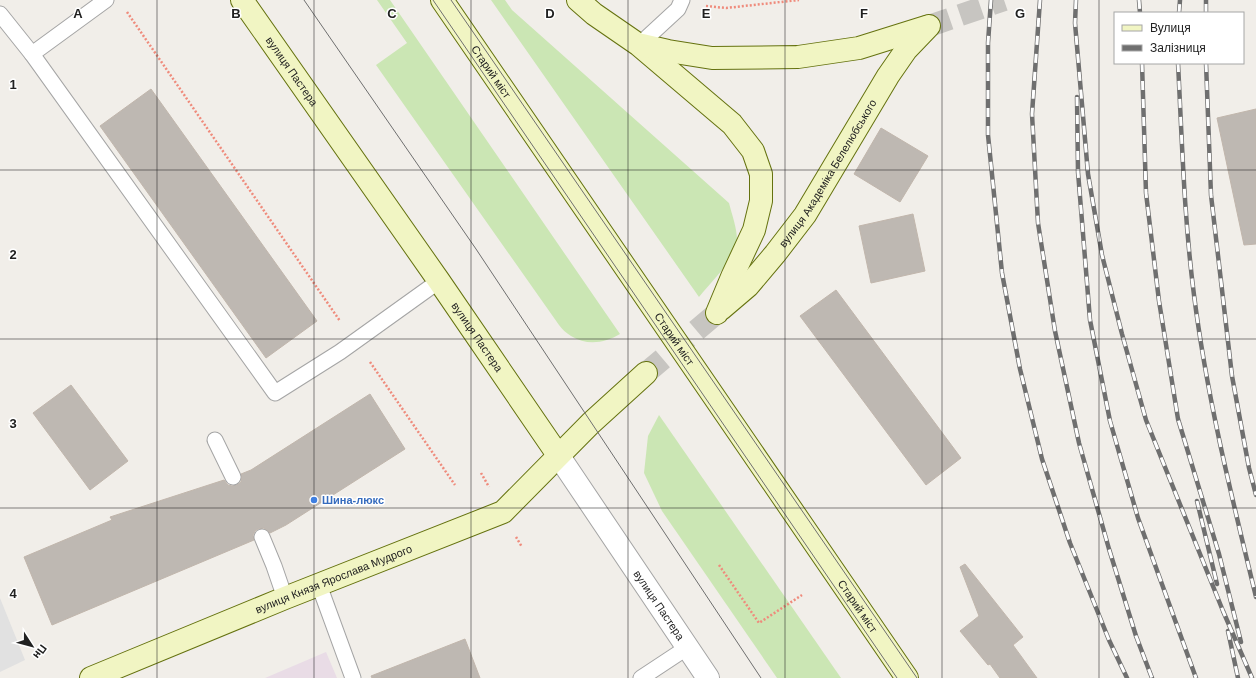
<svg xmlns="http://www.w3.org/2000/svg" width="1256" height="678" viewBox="0 0 1256 678" font-family="Helvetica,sans-serif">
	<rect width="100%" height="100%" fill="#f1eee9"/>
	<!-- industrial -->
	<polygon fill="#e9dce6" points="326,652 337,678 265,678"/>
	<!-- grass -->
	<g fill="#cbe6b4">
		<path d="M 377,0 L 390,0 L 620,334 C 605,343 587,346 571,336 C 566,333 562,329 559,325 L 376,65 L 407,43 Z"/>
		<path d="M 491,0 L 505,0 L 512,10 L 729,203 C 732,215 737,228 737,240 C 736,259 710,283 699,297 Z"/>
		<polygon points="659,415 841,678 777,678 662,511 644,473 648,436"/>
	</g>
	<!-- parking -->
	<polygon fill="#e1e1e1" points="0,598 25,660 0,672"/>
	<!-- building -->
	<g fill="#beb8b2" stroke="#c1b6ac">
		<polygon points="151,89 317,321 266,358 100,126"/>
		<polygon points="1256,109 1256,244 1244,245 1217,118"/>
		<polygon points="881,128 928,156 900,202 854,174"/>
		<polygon points="913,214 925,271 871,283 859,226"/>
		<polygon points="836,290 961,458 926,485 800,316"/>
		<polygon points="71,385 128,461 90,490 33,413"/>
		<polygon points="370,394 405,449 286,525 270,533 264,528 258,529 255,531 253,535 254,540 52,625 24,557 112,520 110,517 224,480 228,485 232,486 237,485 241,482 241,474 251,470"/>
		<polygon points="965,564 1023,637 1013,645 1037,678 1000,678 990,664 988,665 960,631 979,616 960,567"/>
		<polygon points="465,639 480,678 372,678 371,676"/>
	</g>
	<g fill="none" stroke-linecap="round" stroke-linejoin="round">
		<!-- secondary-tunnel -->
		<g stroke="#c7c5c1" stroke-width="22" stroke-dasharray="22 11" stroke-linecap="butt">
			<polyline points="929,26 1004,0"/>
			<polyline points="646,373 717,313"/>
		</g>
		<defs>
			<g id="lane">
				<polyline points="106,0 32,54 275,393 340,352 439,281"/>
				<polyline points="0,14 32,54"/>
				<polyline points="639,45 678,9 682,0"/>
				<polyline points="215,440 233,477"/>
				<polyline points="262,537 274,566 285,598"/>
				<polyline points="319,585 353,678"/>
				<polyline points="641,678 688,647"/>
			</g>
			<g id="street">
				<path id="s1" d="M 558,455 L 708,678"/>
			</g>
			<g id="secondary">
				<path id="s2" d="M 242,0 L 439,281 L 558,455"/>
				<path id="s3" d="M 442,0 L 907,678"/>
				<polyline points="578,0 594,14 639,45 732,124 753,151 761,174 761,201 754,230 732,277 717,313"/>
				<polyline points="642,45 668,51 712,58 798,57 859,48 926,27"/>
				<path id="s4" d="M 721,309 L 748,286 L 775,254 L 805,215 L 888,76 L 906,50 L 929,26"/>
				<path id="s5" d="M 91,678 L 285,598 L 503,512 L 591,423 L 646,373"/>
			</g>
		</defs>
		<!-- lane casing -->
		<use href="#lane" stroke="#a5a5a5" stroke-width="17"/>
		<!-- street casing -->
		<use href="#street" stroke="#a5a5a5" stroke-width="24"/>
		<!-- secondary casing -->
		<use href="#secondary" stroke="#65720f" stroke-width="24"/>
		<!-- path -->
		<g stroke="#ef8b7c" stroke-width="2.5" stroke-dasharray="2 2" stroke-linecap="butt">
			<polyline points="706,6 726,8 799,0"/>
			<polyline points="127,12 340,321"/>
			<polyline points="370,362 455,485"/>
			<polyline points="481,473 489,487"/>
			<polyline points="516,537 522,547"/>
			<polyline points="719,565 759,623 802,595"/>
		</g>
		<!-- lane -->
		<use href="#lane" stroke="#fff" stroke-width="15"/>
		<!-- street -->
		<use href="#street" stroke="#fff" stroke-width="22"/>
		<!-- secondary -->
		<use href="#secondary" stroke="#f1f5c3" stroke-width="22"/>
		<!-- tram -->
		<g stroke="#6f6f6f" stroke-width="1">
			<polyline points="304,0 476,249 761,678"/>
			<polyline points="433,0 897,678"/>
			<polyline points="451,0 917,678"/>
		</g>
		<defs>
			<g id="rail">
				<polyline points="991,0 988,43 988,135 1002,273 1020,369 1042,459 1070,543 1109,640 1127,678"/>
				<polyline points="1040,0 1032,114 1038,223 1055,331 1079,443 1109,549 1136,636 1152,678"/>
				<polyline points="1076,0 1075,23 1088,174 1102,255 1122,334 1146,420 1223,611 1252,678"/>
				<polyline points="1139,0 1140,13"/>
				<polyline points="1179,13 1180,0"/>
				<polyline points="1206,13 1206,0"/>
				<polyline points="1142,63 1146,193 1159,301 1178,419 1219,554 1241,642"/>
				<path d="M 1178,63 C 1182,140 1184,218 1194,295 C 1207,398 1232,498 1256,597"/>
				<polyline points="1206,63 1211,195 1232,376 1249,468 1256,495"/>
				<polyline points="1077,97 1078,172 1090,320 1110,421 1138,518 1196,678"/>
				<polyline points="1197,501 1217,584"/>
				<polyline points="1228,631 1238,678"/>
			</g>
		</defs>
		<!-- rail casing -->
		<use href="#rail" stroke="#6f6f6f" stroke-width="4.5"/>
		<!-- rail -->
		<use href="#rail" stroke="#fff" stroke-width="3" stroke-dasharray="9" stroke-linecap="butt"/>
	</g>
	<!-- grid -->
	<path fill="none" stroke="#212121" stroke-width="1" stroke-opacity="0.55" d="M 157,0 L 157,678M 314,0 L 314,678M 471,0 L 471,678M 628,0 L 628,678M 785,0 L 785,678M 942,0 L 942,678M 1099,0 L 1099,678M 0,170 L 1256,170M 0,339 L 1256,339M 0,508 L 1256,508"/>
	<!-- markers -->
	<circle fill="#3f7fe0" stroke="#fff" stroke-width="1.5" cx="314" cy="500" r="4"/>
	<g text-anchor="middle" dominant-baseline="central" stroke-width="3" stroke-linejoin="round" paint-order="stroke">
		<!-- street labels -->
		<g font-size="11" fill="#212121" stroke="#fff">
			<text stroke="none"><textPath href="#s2" startOffset="87">вулиця Пастера</textPath></text>
			<text stroke="none"><textPath href="#s3" startOffset="87">Старий міст</textPath></text>
			<text stroke="none"><textPath href="#s4" startOffset="174">вулиця Академіка Белелюбського</textPath></text>
			<text stroke="none"><textPath href="#s2" startOffset="411">вулиця Пастера</textPath></text>
			<text stroke="none"><textPath href="#s3" startOffset="411">Старий міст</textPath></text>
			<text stroke="none"><textPath href="#s5" startOffset="262">вулиця Князя Ярослава Мудрого</textPath></text>
			<text stroke="none"><textPath href="#s1" startOffset="181">вулиця Пастера</textPath></text>
			<text stroke="none"><textPath href="#s3" startOffset="735">Старий міст</textPath></text>
		</g>
		<!-- shop labels -->
		<g font-size="11" font-weight="bold" fill="#366cbe" stroke="#fff" text-anchor="start">
			<text x="322" y="500">Шина-люкс</text>
		</g>
	</g>
	<g font-size="13" text-anchor="middle" font-weight="bold" fill="#212121" stroke="#fff" stroke-width="3" stroke-linejoin="round" paint-order="stroke">
		<text x="78" y="18">A</text>
		<text x="236" y="18">B</text>
		<text x="392" y="18">C</text>
		<text x="550" y="18">D</text>
		<text x="706" y="18">E</text>
		<text x="864" y="18">F</text>
		<text x="1020" y="18">G</text>
		<text x="13" y="89">1</text>
		<text x="13" y="259">2</text>
		<text x="13" y="428">3</text>
		<text x="13" y="598">4</text>
	</g>
	<!-- legend -->
	<rect x="1114" y="12" width="130" height="52" fill="#ffffff" stroke="#a6a6a6"/>
	<rect x="1122" y="25" width="20" height="6" fill="#f1f5c3" stroke="#a6a6a6"/>
	<text x="1150" y="32" font-size="12" fill="#212121">Вулиця</text>
	<rect x="1122" y="45" width="20" height="6" fill="#6f6f6f" stroke="#a6a6a6"/>
	<text x="1150" y="52" font-size="12" fill="#212121">Залізниця</text>
	<!-- north arrow -->
	<g transform="translate(32 646) rotate(126)" stroke="#ffffff" stroke-width="3" paint-order="stroke">
	<path d="M0-3L7 15L0 10L-7 15Z" fill="#212121"/>
	<text y="-6" font-size="11" font-weight="bold" text-anchor="middle" fill="#212121">Пн</text>
	</g>
</svg>
